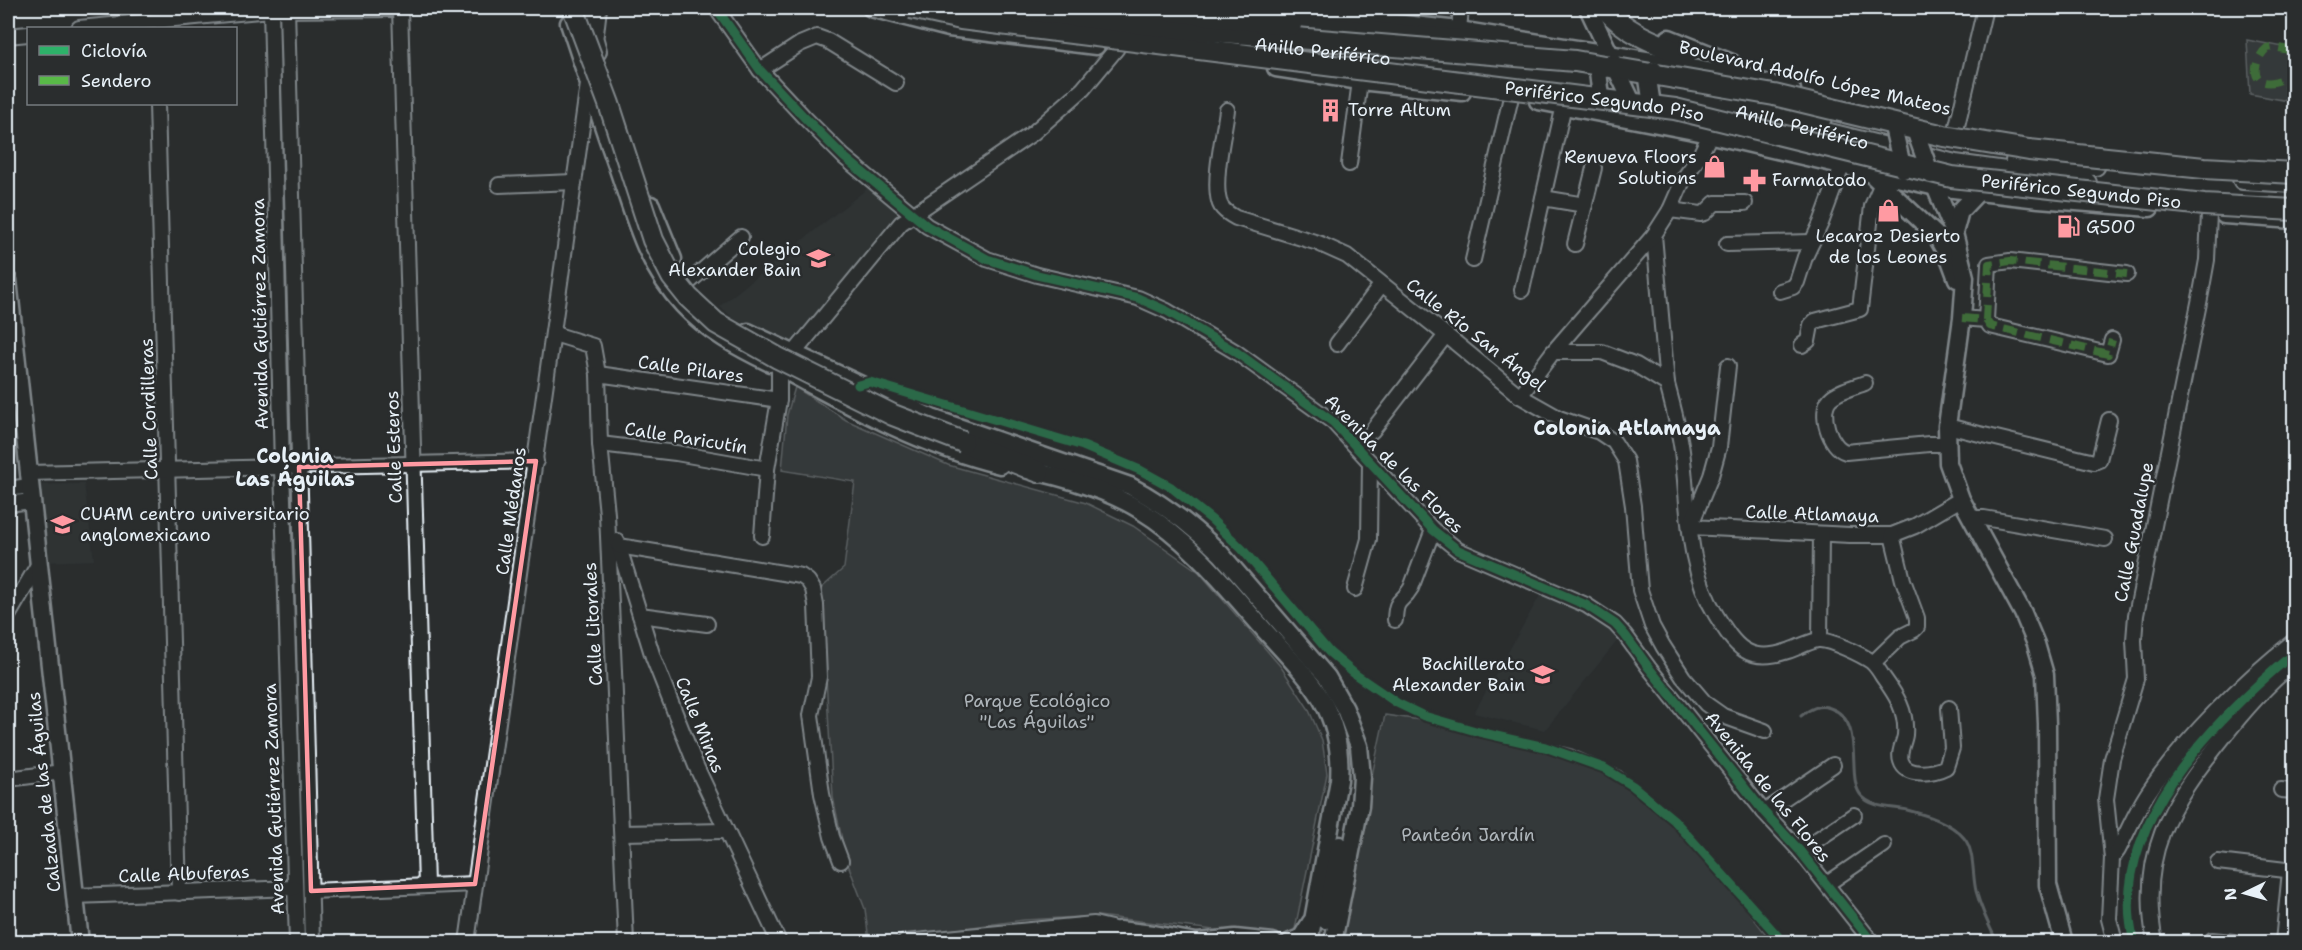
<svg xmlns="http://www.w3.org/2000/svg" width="2302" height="950" viewBox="0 0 2302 950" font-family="'Shantell Sans',sans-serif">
	<rect width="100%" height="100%" fill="#2a2d2e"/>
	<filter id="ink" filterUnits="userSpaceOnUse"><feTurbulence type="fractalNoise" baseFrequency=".0167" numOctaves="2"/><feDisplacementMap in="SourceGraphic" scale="12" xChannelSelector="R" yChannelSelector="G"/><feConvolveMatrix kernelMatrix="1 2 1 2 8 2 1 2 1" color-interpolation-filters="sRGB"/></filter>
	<g filter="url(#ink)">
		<!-- built -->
		<g fill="#363a3b">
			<polygon points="868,188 898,212 792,342 734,319 720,306"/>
			<polygon points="84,484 94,560 40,562 30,485"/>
			<polygon points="1542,592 1603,621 1621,636 1545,730 1474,713"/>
		</g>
		<!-- green -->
		<g fill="#424648" stroke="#959ca0" stroke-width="1.5">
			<polygon points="2247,40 2294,49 2294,102 2250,94"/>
			<polygon points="795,387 846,420 948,465 1086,503 1133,526 1199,572 1281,667 1308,708 1322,740 1327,774 1295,929 1284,935 1214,930 1098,916 1024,920 869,941 865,909 846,859 833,797 822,610 816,593 844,568 855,482 782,470 787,415"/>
			<polygon points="1385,715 1491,730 1572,749 1621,771 1680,823 1772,942 1336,942"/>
		</g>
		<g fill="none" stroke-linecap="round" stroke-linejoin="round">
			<!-- stream -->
			<path stroke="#989fa3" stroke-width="3" d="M 1801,716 C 1810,709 1818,704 1830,708 C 1866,720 1846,775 1860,794 C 1870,808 1892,807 1907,810 C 1926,815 1951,822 1964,838 C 1975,851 1972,875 1976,891 C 1981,909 1989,926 1997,942"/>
			<!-- major-tunnel -->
			<polyline stroke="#464a4c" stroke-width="16" stroke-dasharray="16 8" stroke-linecap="butt" points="1319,942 1324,929"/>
			<!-- highway-tunnel -->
			<polyline stroke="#464a4c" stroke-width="20" stroke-dasharray="20 10" stroke-linecap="butt" points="1469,41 1520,48"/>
			<defs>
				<g id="minor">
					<polyline points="271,8 282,468 297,942"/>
					<polyline points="287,8 312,942"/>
					<polyline points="400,8 426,885"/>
					<polyline points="716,8 760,70 804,117 844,157 927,226 987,259 1037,275 1138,298 1167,311 1236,352 1333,422 1433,530 1458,550 1586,605 1615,624 1625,635 1649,668 1764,812 1800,851 1872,942"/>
					<polyline points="79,28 271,10 400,9"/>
					<polyline points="1459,30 1461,8"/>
					<polyline points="596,34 599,8"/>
					<polyline points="8,36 28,34"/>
					<polyline points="760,70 800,44 817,37 828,41 896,83"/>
					<polyline points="157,104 179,893"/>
					<path d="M 1227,110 C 1224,134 1213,178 1219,201 C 1221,210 1229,214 1236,218 L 1318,243 L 1347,256 L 1446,335 L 1520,396 L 1559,418 L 1599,432 L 1614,442 L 1626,461 L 1633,506 L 1640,590 L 1652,626 L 1663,646 L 1683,677 L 1706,704 L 1723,716 L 1765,731"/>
					<polyline points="1956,130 1985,8"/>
					<polyline points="1349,164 1360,81"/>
					<polyline points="499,185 574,182"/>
					<polyline points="1543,198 1585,205"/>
					<polyline points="1670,210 1701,214 1705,213 1715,203 1745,203"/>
					<polyline points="1654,235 1667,384"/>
					<polyline points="1575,244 1594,168"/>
					<polyline points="1727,244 1812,242"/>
					<polyline points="1473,260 1511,97"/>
					<polyline points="688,283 741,237"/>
					<polyline points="1522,290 1564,105"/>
					<polyline points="1780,291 1793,287 1797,282 1805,257 1821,223 1842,166"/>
					<polyline points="1962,318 1986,320 1990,326 2108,354 2112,340"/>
					<polyline points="1986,320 1989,264 2010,261 2127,274"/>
					<polyline points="554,334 593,346 598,374 600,444 607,514 626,942"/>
					<polyline points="1337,344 1381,285"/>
					<polyline points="1802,345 1808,341 1811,325 1815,321 1860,309 1872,206 1882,183"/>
					<path d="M 1553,352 L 1602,352 L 1636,365 L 1667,384 C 1673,406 1679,428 1682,451 C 1689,505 1686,567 1716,615 C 1735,646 1748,665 1788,651 C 1797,648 1808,642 1818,640 C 1829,639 1862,655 1872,662 C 1876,666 1880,672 1883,677 C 1896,695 1907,711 1905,735 C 1904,743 1898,752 1901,761 C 1906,778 1934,773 1946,767 L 1952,748 L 1949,708"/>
					<polyline points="1728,366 1719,447 1711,476 1690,527 1850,535 1892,535 1915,526 1961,499"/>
					<polyline points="598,374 779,400"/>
					<path d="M 1865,383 C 1855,387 1837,391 1830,399 C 1818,412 1830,448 1846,452 L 1929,444 L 1946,444"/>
					<polyline points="1520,396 1553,352 1654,235 1670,210 1684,178 1699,157 1710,135"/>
					<polyline points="1947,426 2094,462 2099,460 2109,420"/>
					<polyline points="1372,431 1446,335"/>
					<polyline points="600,444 676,453 767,469"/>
					<polyline points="28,473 536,461"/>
					<polyline points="8,489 29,486"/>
					<polyline points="8,504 31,501"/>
					<polyline points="1971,518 1984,518 2105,539"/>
					<polyline points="762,536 767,469 779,400 779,368 781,358 794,353 901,223 1033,133 1083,89 1117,48"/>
					<polyline points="617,541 653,657 696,766 779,942"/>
					<polyline points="619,546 801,576 808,581 813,589 816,605 819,677 811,715 822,794 832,837 841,861"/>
					<polyline points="1355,589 1369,539 1370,462"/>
					<polyline points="640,615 707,624"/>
					<polyline points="8,616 38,565"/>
					<path d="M 1395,620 C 1396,596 1401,605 1411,588 L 1433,530"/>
					<polyline points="1820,640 1821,534"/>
					<polyline points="1873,663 1900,637 1914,630 1917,627 1917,618 1903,580 1892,535"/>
					<polyline points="8,779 62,772"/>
					<polyline points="2281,790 2294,791"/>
					<polyline points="1764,812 1833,765"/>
					<polyline points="622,833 725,831"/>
					<polyline points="1800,851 1854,815"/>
					<polyline points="2112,858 2106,799 2112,759 2136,679 2134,640 2136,615 2201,293 2207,260 2209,213"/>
					<polyline points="2218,862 2294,871"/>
					<polyline points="1827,884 1884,845"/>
					<polyline points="311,891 475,884"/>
					<polyline points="74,896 294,888"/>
					<polyline points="2212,940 2234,942"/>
					<polyline points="467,942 588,84"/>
					<polyline points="905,942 1094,924 1111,928"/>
					<path d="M 2115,942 L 2109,919 L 2112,858 L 2118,850 C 2128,831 2136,811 2148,793 C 2184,739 2243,681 2294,641"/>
					<path d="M 2155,942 C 2138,855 2169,805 2222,739 C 2243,712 2267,684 2294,663"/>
					<polyline points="2283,942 2290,871"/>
				</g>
				<g id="major">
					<polyline points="871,8 949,28 1096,46"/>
					<polyline points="1257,8 1459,30 1671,64 1750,79 1792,90"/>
					<polyline points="1588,8 1613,61"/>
					<path d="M 569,23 C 585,71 600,118 617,166 C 634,215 646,266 683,305 C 707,331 739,348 770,363"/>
					<polyline points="1669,38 1732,63 1749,78"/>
					<polyline points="1276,68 1360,81 1462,92"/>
					<polyline points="1538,101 1699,132 1936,187 2039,199 2150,208"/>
					<polyline points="1870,173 1936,235 1950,260 1957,279"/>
					<polyline points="1932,179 1954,233 1965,277 1962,318 1947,426 1948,463 1961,499 2023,613 2036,644 2045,675 2047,724 2048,885 2064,942"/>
					<polyline points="651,205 673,259"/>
					<polyline points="2224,215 2294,220"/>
					<polyline points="1954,233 1960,211 1978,192"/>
					<polyline points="8,280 80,942"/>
					<path d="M 748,332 L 932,418 L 1130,486 C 1164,504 1193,526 1221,554 L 1327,677 L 1345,709 L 1359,746 L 1362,777 L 1360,806 L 1333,942"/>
					<path d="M 793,375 C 859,411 926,447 1000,465"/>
					<path d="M 1028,470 C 1063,477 1110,491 1140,510 C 1191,541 1228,589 1267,633 C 1285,653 1309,677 1322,700 C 1336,725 1341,752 1339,780 L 1309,942"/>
					<polyline points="1325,920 1340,845"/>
					<polyline points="1017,942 1119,930 1153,934 1196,942"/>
					<polyline points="1199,942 1235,938 1273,942"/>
					<polyline points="1290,942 1301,938 1311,922"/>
				</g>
				<g id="highway">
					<polyline points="584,8 596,51"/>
					<polyline points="950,8 1002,15"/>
					<path d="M 1605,8 C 1626,33 1655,43 1685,55"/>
					<polyline points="1291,25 1469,41"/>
					<path id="s1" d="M 1255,44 L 1433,64 L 1680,97 L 1955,165 L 2086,183"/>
					<polyline points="1736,96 1821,118"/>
					<polyline points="2016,161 2095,165"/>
					<polyline points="2243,179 2294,182"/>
					<polyline points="963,442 1039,472"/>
				</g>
			</defs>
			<!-- minor casing -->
			<use href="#minor" stroke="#e8f1f8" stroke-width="18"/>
			<!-- major casing -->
			<use href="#major" stroke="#e8f1f8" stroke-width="21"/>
			<!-- highway casing -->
			<use href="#highway" stroke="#e8f1f8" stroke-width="24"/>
			<!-- minor -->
			<use href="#minor" stroke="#2a2d2e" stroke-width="14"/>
			<!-- major -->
			<use href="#major" stroke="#2a2d2e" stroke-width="16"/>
			<!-- highway -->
			<use href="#highway" stroke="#2a2d2e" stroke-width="20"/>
			<defs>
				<g id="major-bridge">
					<polyline points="1613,62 1633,104"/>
					<polyline points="1597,63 1601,97"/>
					<polyline points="1652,105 1648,79 1654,70"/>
					<polyline points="1894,131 1903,170"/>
					<polyline points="1917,136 1931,175"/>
				</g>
				<g id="highway-bridge">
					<polyline points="573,8 609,104 653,240 672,277 688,297 716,323 778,358 893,415 963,442"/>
					<path id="s2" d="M 911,8 L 961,19 L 1675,109 L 1952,177 L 2204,205 L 2294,210"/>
					<polyline points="1007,8 1187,29 1575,61 1774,95 1944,136 2029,150 2204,168 2294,173"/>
					<polyline points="1150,8 1291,25"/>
				</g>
			</defs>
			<!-- major-bridge casing -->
			<use href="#major-bridge" stroke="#e8f1f8" stroke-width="21" stroke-linecap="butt"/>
			<!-- highway-bridge casing -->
			<use href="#highway-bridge" stroke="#e8f1f8" stroke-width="24" stroke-linecap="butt"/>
			<!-- major-bridge -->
			<use href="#major-bridge" stroke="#2a2d2e" stroke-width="16"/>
			<!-- highway-bridge -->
			<use href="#highway-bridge" stroke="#2a2d2e" stroke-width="20"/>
			<!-- quiet -->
			<g stroke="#58b947" stroke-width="8" stroke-dasharray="15 8" stroke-linecap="butt">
				<path d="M 2294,51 L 2273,47 L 2267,48 C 2258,55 2248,78 2265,82 C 2271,84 2276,81 2281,80 L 2294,92"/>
				<polyline points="1962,318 1986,320 1990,326 2108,354 2112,340"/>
				<polyline points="1986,320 1989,264 2010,261 2127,274"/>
			</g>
			<defs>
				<g id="cycleway">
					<polyline points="716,8 760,70 804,117 844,157 927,226 987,259 1037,275 1138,298 1167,311 1236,352 1333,422 1433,530 1458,550 1586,605 1615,624 1625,635 1649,668 1764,812 1800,851 1872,942"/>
					<polyline points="858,385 870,382 1083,446 1140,470 1171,487 1212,520 1242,549 1329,652 1356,675 1397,703 1424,716 1479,732 1545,747 1604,768 1633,786 1674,820 1783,942"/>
					<path d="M 2134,942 C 2105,828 2215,719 2294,653"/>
				</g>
			</defs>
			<!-- cycleway casing -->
			<use href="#cycleway" stroke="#2a2d2e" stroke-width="13"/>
			<!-- cycleway -->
			<use href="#cycleway" stroke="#2db169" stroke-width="9"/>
		</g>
	</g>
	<!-- marked area -->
	<path d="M0 0H2302V950H0ZM 536,461 L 475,884 L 311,891 L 299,467 Z" fill="#2a2d2e" fill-opacity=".55" fill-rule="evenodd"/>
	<path fill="none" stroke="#ff9aa2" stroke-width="4.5" stroke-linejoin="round" d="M 536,461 L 475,884 L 311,891 L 299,467 Z"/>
	<!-- icons -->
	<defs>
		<symbol id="building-bare" viewBox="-9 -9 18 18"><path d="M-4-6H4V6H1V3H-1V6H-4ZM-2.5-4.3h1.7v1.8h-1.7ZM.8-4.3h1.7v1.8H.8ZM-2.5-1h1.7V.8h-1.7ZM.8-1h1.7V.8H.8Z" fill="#ff9aa2" stroke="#2a2d2e" stroke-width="2.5" paint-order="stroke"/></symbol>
		<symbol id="shop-bare" viewBox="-9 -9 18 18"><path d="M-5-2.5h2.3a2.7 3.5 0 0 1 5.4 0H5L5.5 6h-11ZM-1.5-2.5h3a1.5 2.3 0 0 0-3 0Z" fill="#ff9aa2" stroke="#2a2d2e" stroke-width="2.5" paint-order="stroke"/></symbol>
		<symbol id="pharmacy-bare" viewBox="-9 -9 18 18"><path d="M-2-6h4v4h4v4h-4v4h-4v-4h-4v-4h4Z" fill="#ff9aa2" stroke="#2a2d2e" stroke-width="2.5" paint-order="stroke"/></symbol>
		<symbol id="fuel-bare" viewBox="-9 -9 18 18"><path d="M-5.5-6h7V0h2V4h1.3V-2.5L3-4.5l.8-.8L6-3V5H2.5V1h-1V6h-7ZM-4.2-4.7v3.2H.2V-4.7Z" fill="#ff9aa2" stroke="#2a2d2e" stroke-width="2.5" paint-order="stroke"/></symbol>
		<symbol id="school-bare" viewBox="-9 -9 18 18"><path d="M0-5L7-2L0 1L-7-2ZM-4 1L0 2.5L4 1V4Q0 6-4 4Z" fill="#ff9aa2" stroke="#2a2d2e" stroke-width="2.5" paint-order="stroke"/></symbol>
	</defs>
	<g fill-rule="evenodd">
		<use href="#building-bare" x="1314" y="94" width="33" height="33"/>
		<use href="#shop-bare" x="1698" y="150" width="33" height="33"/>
		<use href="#pharmacy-bare" x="1738" y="164" width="33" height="33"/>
		<use href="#shop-bare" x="1872" y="194" width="33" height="33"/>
		<use href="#fuel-bare" x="2052" y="210" width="33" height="33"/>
		<use href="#school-bare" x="802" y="242" width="33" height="33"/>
		<use href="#school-bare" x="46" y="508" width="33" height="33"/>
		<use href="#school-bare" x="1526" y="658" width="33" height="33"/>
	</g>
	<g text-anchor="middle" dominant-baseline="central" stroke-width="5" stroke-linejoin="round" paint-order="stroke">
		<!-- street labels -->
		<g font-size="18" fill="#e8f1f8" stroke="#2a2d2e">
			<text stroke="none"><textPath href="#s1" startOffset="68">Anillo Periférico</textPath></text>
			<text transform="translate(1815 78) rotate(13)">Boulevard Adolfo López Mateos</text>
			<text stroke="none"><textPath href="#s2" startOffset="700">Periférico Segundo Piso</textPath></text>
			<text stroke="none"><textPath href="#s1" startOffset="554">Anillo Periférico</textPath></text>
			<text stroke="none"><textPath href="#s2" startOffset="1186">Periférico Segundo Piso</textPath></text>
			<text transform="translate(260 314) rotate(-91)">Avenida Gutiérrez Zamora</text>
			<text transform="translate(1476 335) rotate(38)">Calle Río San Ángel</text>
			<text transform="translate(691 369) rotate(8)">Calle Pilares</text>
			<text transform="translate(149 409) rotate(-92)">Calle Cordilleras</text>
			<text transform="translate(686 438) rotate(9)">Calle Paricutín</text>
			<text transform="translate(394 447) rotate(-92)">Calle Esteros</text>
			<text transform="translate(1394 464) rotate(45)">Avenida de las Flores</text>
			<text transform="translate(511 511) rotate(-82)">Calle Médanos</text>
			<text transform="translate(1812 514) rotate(2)">Calle Atlamaya</text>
			<text transform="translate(2134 532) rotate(-79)">Calle Guadalupe</text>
			<text transform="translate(593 624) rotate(-93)">Calle Litorales</text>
			<text transform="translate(700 725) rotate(68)">Calle Minas</text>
			<text transform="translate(1768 787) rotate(51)">Avenida de las Flores</text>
			<text transform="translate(44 792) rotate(-96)">Calzada de las Águilas</text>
			<text transform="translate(274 799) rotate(-92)">Avenida Gutiérrez Zamora</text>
			<text transform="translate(184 874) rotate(-2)">Calle Albuferas</text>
		</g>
		<!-- poi labels -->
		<g font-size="18" fill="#e8f1f8" stroke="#2a2d2e" text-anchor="start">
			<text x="1348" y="110">Torre Altum</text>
			<text x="1697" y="157" text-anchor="end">Renueva Floors<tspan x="1697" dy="21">Solutions</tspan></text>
			<text x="1772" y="180">Farmatodo</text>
			<text x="2086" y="227">G500</text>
			<text x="1888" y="236" text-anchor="middle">Lecaroz Desierto<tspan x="1888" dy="21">de los Leones</tspan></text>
			<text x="801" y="249" text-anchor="end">Colegio<tspan x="801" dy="21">Alexander Bain</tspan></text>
			<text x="80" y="514">CUAM centro universitario<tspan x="80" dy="21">anglomexicano</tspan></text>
			<text x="1525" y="664" text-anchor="end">Bachillerato<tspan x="1525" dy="21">Alexander Bain</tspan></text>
		</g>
		<!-- park labels -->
		<g font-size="18" fill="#aeb5ba" stroke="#2a2d2e">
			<text x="1037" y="701">Parque Ecológico<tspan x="1037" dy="21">"Las Águilas"</tspan></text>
			<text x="1468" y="835">Panteón Jardín</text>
		</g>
		<!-- neighbourhood labels -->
		<g font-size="20" font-weight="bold" fill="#e8f1f8" stroke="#2a2d2e">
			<text x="1627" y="428">Colonia Atlamaya</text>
			<text x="295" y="456">Colonia<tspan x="295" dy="23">Las Águilas</tspan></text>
		</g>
	</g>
	<!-- margin -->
	<rect width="2302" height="950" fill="none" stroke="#2a2d2e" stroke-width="30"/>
	<rect x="15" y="15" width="2272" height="920" fill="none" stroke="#e8f1f8" stroke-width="2" filter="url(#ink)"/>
	<!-- legend -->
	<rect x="27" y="27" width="210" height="78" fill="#2a2d2e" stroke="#767b7f" stroke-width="1.5"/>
	<rect x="39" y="46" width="30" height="9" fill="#2db169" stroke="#767b7f" stroke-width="1.5"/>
	<text x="81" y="57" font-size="18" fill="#e8f1f8">Ciclovía</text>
	<rect x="39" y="76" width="30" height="9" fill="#58b947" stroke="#767b7f" stroke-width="1.5"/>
	<text x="81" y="87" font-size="18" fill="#e8f1f8">Sendero</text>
	<!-- north arrow -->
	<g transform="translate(2245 893) rotate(265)" stroke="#2a2d2e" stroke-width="4.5" paint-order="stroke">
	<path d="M0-4.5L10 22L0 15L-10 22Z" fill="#e8f1f8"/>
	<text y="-9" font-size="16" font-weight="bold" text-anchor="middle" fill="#e8f1f8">N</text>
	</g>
</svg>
